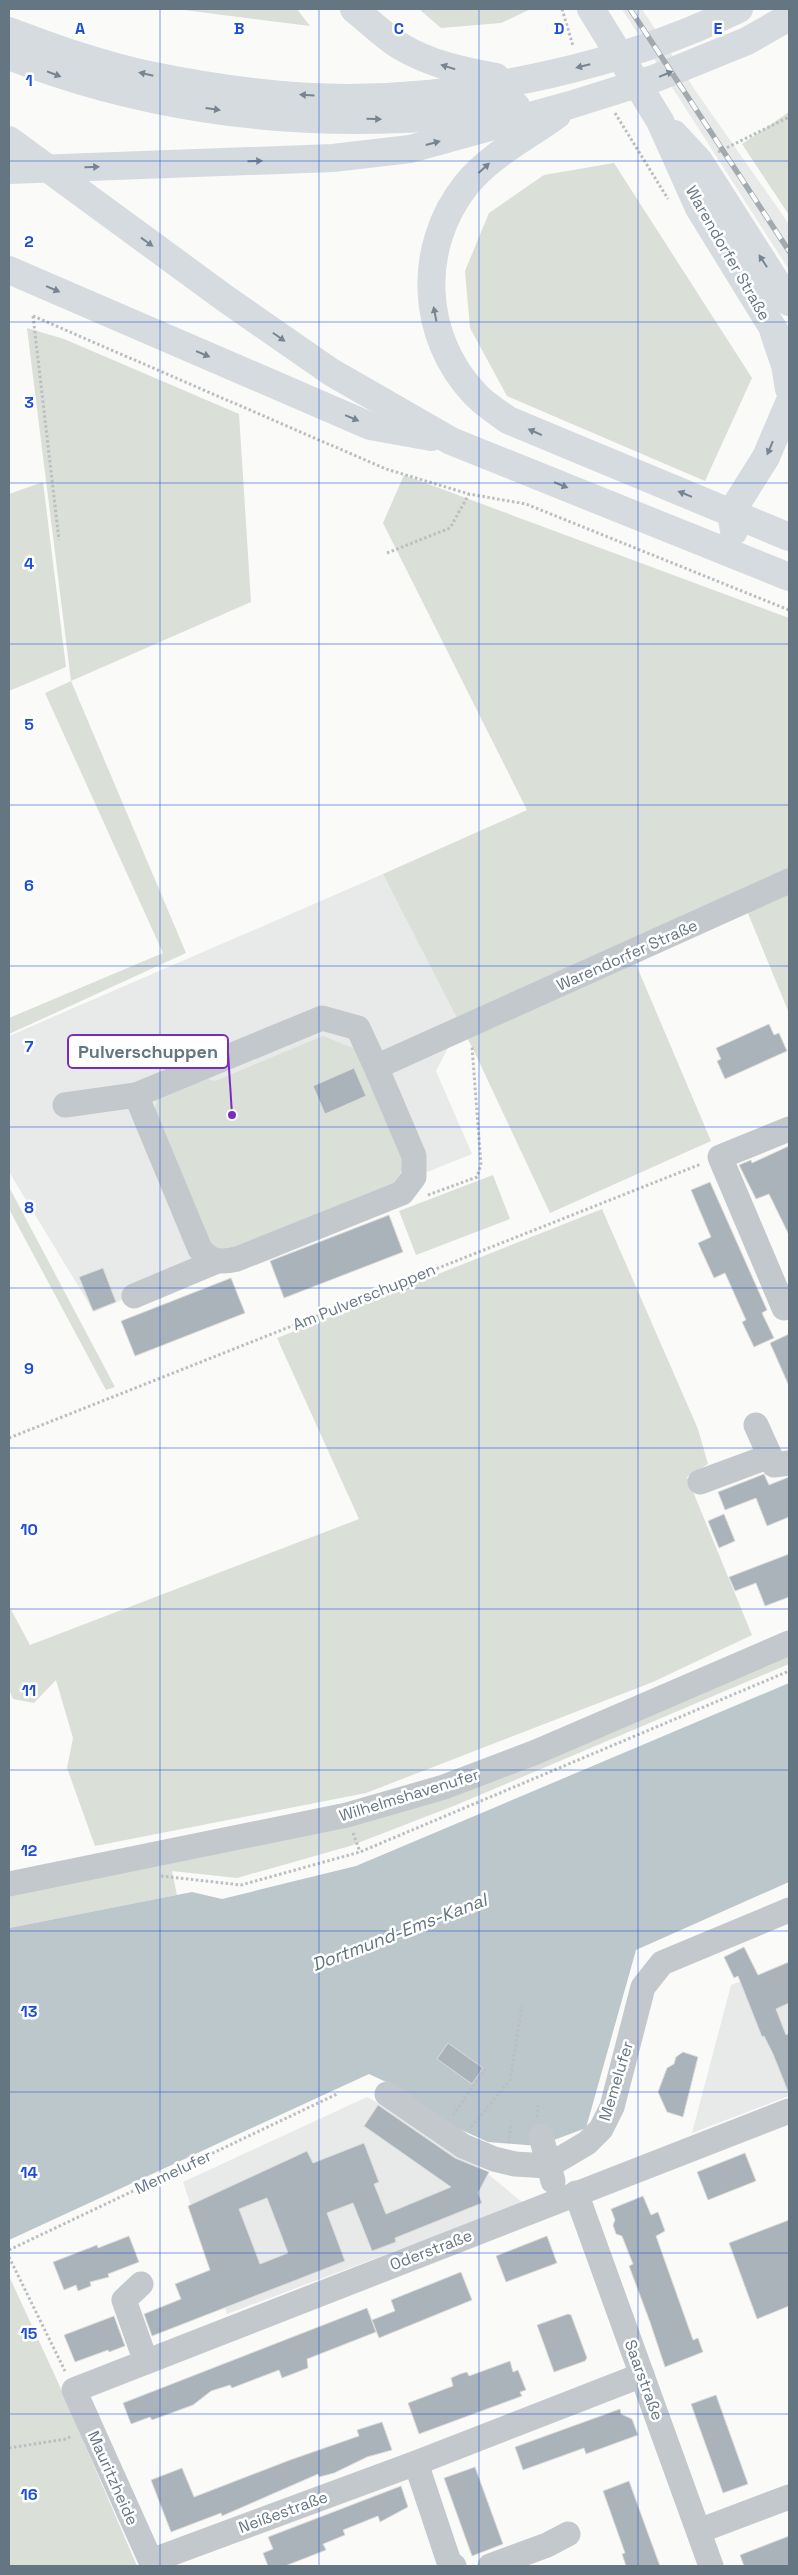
<svg xmlns="http://www.w3.org/2000/svg" width="798" height="2575" viewBox="0 0 798 2575" font-family="'Space Grotesk',sans-serif">
	<rect width="100%" height="100%" fill="#fafaf8"/>
	<!-- built -->
	<g fill="#e8e9e9">
		<polygon points="622,9 642,9 697,93 789,224 789,270"/>
		<polygon points="383,874 453,1006 468,1038 449,1046 436,1071 472,1154 260,1239 94,1312 9,1172 9,1036"/>
		<polygon points="789,1964 789,2096 692,2133 731,1985"/>
		<polygon points="367,2097 453,2145 523,2203 227,2314 183,2182"/>
	</g>
	<!-- green -->
	<g fill="#dadfd7">
		<polygon points="176,9 297,9 310,26"/>
		<polygon points="419,9 531,9 501,23 441,28"/>
		<polygon points="789,112 789,215 742,144"/>
		<polygon points="614,163 752,378 705,481 507,396 470,328 465,271 489,213 544,175"/>
		<polygon points="27,328 64,339 239,414 251,602 71,681 186,953 9,1034 9,1018 163,953 45,693 71,681"/>
		<polygon points="404,475 789,618 789,1013 747,911 635,962 711,1141 550,1213 475,1053 383,874 527,810 383,523"/>
		<polygon points="43,482 66,667 9,691 9,494"/>
		<polygon points="323,1036 358,1050 405,1165 392,1187 225,1251 206,1243 153,1115 159,1095 204,1078 215,1081"/>
		<polygon points="493,1175 510,1219 416,1255 399,1211"/>
		<polygon points="9,1187 115,1387 106,1390 9,1209"/>
		<polygon points="602,1209 698,1429 708,1464 687,1477 752,1635 653,1682 366,1793 95,1846 67,1768 73,1738 56,1680 34,1703 13,1699 9,1689 9,1606 30,1645 359,1519 277,1338"/>
		<polygon points="789,1652 789,1664 456,1805 350,1846 237,1878 172,1871 177,1895 9,1928 9,1893 345,1824"/>
		<polygon points="9,2276 57,2380 137,2566 9,2566"/>
	</g>
	<!-- water -->
	<polygon fill="#bbc7cb" points="789,1683 789,1882 636,1950 586,2128 538,2146 488,2142 455,2127 401,2089 369,2074 9,2240 9,1928 192,1892 222,1899 356,1866"/>
	<!-- building -->
	<g fill="#aab3b9" stroke="#dcdcda" fill-rule="evenodd">
		<polygon points="769,1024 774,1035 779,1033 787,1051 725,1079 717,1061 721,1059 716,1048"/>
		<polygon points="354,1068 366,1096 325,1114 313,1086"/>
		<polygon points="789,1146 789,1235 769,1194 756,1199 739,1165 751,1160 752,1163"/>
		<polygon points="710,1182 767,1310 762,1313 774,1338 754,1347 742,1322 746,1320 725,1273 714,1278 698,1243 711,1237 691,1190"/>
		<polygon points="389,1215 403,1252 284,1298 270,1261"/>
		<polygon points="103,1268 116,1302 93,1311 79,1277"/>
		<polygon points="231,1278 245,1313 135,1356 121,1321"/>
		<polygon points="789,1334 789,1386 770,1343"/>
		<polygon points="764,1474 769,1485 789,1477 789,1517 767,1526 756,1498 725,1510 718,1492"/>
		<polygon points="724,1514 735,1541 719,1548 708,1521"/>
		<polygon points="789,1554 789,1597 765,1606 756,1583 735,1591 729,1577"/>
		<polygon points="744,1947 758,1975 789,1962 789,2003 776,2009 786,2035 789,2033 789,2094 773,2054 764,2036 762,2037 738,1976 734,1978 724,1957"/>
		<polygon points="448,2043 483,2068 472,2084 437,2059"/>
		<polygon points="683,2052 698,2057 683,2117 667,2112 658,2092 667,2068 674,2064 676,2057"/>
		<path d="M 378,2105 L 455,2158 L 489,2172 L 478,2193 L 482,2203 L 395,2238 L 396,2242 L 372,2251 L 353,2203 L 327,2213 L 345,2261 L 152,2336 L 144,2314 L 181,2299 L 175,2284 L 210,2270 L 188,2206 L 307,2151 L 313,2163 L 364,2143 L 379,2182 L 374,2184 L 386,2214 L 451,2187 L 364,2126 ZM 267,2198 L 288,2253 L 260,2264 L 239,2209 Z"/>
		<polygon points="745,2153 756,2181 708,2200 697,2172"/>
		<polygon points="643,2196 651,2215 658,2212 665,2231 656,2236 693,2340 698,2338 703,2352 665,2367 650,2322 629,2266 633,2264 622,2236 616,2234 613,2225 615,2220 611,2209"/>
		<polygon points="789,2220 789,2306 757,2319 729,2243"/>
		<polygon points="129,2236 139,2262 108,2274 109,2277 90,2282 91,2286 78,2291 76,2285 64,2290 53,2262 97,2245 98,2248"/>
		<polygon points="547,2236 557,2263 506,2282 496,2256"/>
		<polygon points="461,2272 472,2300 379,2338 372,2320 395,2311 391,2300"/>
		<polygon points="367,2308 376,2332 307,2359 308,2368 282,2378 279,2370 232,2388 230,2385 211,2391 193,2405 152,2420 150,2417 131,2424 123,2403"/>
		<polygon points="568,2314 571,2315 587,2358 585,2361 554,2372 537,2325"/>
		<polygon points="114,2316 125,2346 109,2352 108,2350 75,2362 64,2335"/>
		<polygon points="510,2361 513,2372 518,2370 526,2390 520,2392 522,2396 419,2434 408,2403 453,2386 451,2378 460,2374 467,2372 469,2376"/>
		<polygon points="716,2395 748,2484 723,2493 691,2404"/>
		<polygon points="620,2409 621,2414 632,2419 638,2435 586,2454 584,2448 523,2470 515,2447"/>
		<polygon points="382,2422 392,2450 367,2457 334,2473 319,2477 318,2474 222,2516 221,2513 171,2532 151,2480 182,2468 194,2497 290,2460 359,2436 357,2430"/>
		<polygon points="475,2467 503,2544 472,2556 444,2478"/>
		<polygon points="629,2481 646,2528 660,2566 626,2566 622,2554 625,2553 603,2491"/>
		<polygon points="401,2486 408,2507 380,2522 378,2516 343,2530 345,2535 323,2544 326,2550 285,2566 268,2566 263,2553 273,2549 268,2537"/>
		<polygon points="789,2536 789,2566 744,2566 740,2555"/>
	</g>
	<g fill="none" stroke-linecap="round" stroke-linejoin="round">
		<!-- path -->
		<g stroke="#bbbfc2" stroke-width="3" stroke-dasharray="2.5 2.5" stroke-linecap="butt">
			<polyline points="562,9 573,46"/>
			<polyline points="615,113 668,199"/>
			<polyline points="718,152 789,117"/>
			<polyline points="33,316 386,469 469,494 526,504 789,610"/>
			<polyline points="33,316 59,540"/>
			<polyline points="387,553 450,528 469,494"/>
			<polyline points="428,1195 477,1177 481,1165 472,1047"/>
			<polyline points="9,1438 701,1164"/>
			<polyline points="353,1833 360,1852"/>
			<polyline points="161,1876 241,1885 360,1852 789,1671"/>
			<polyline points="453,2115 485,2069"/>
			<polyline points="537,2117 538,2105"/>
			<polyline points="471,2127 510,2080 522,2006"/>
			<polyline points="509,2143 511,2123"/>
			<polyline points="9,2250 337,2094"/>
			<polyline points="9,2257 65,2371"/>
			<polyline points="9,2448 66,2439 72,2436"/>
		</g>
		<!-- minor -->
		<g stroke="#c3c8cc" stroke-width="25">
			<path d="M 376,1067 L 414,1156 L 414,1177 L 402,1193 L 237,1259 C 220,1263 211,1262 200,1249 L 136,1095 L 322,1018 L 358,1028 L 376,1067 L 789,881"/>
			<polyline points="65,1105 136,1095"/>
			<polyline points="134,1296 215,1262"/>
			<polyline points="784,1308 720,1157 789,1129"/>
			<polyline points="756,1425 774,1465 789,1463"/>
			<polyline points="700,1482 770,1456"/>
			<polyline points="9,1884 347,1815 444,1787 536,1752 789,1643"/>
			<polyline points="387,2094 463,2146 494,2159 515,2164 548,2166 587,2143 601,2129 612,2107 643,1987 662,1963 789,1910"/>
			<polyline points="541,2136 553,2181"/>
			<polyline points="576,2193 711,2566"/>
			<polyline points="141,2284 124,2300 146,2362"/>
			<polyline points="416,2463 449,2562 454,2566"/>
			<polyline points="699,2531 789,2497"/>
			<polyline points="151,2561 416,2463 642,2375"/>
			<polyline points="153,2566 74,2390 789,2111"/>
			<polyline points="490,2566 547,2545 568,2534"/>
		</g>
		<!-- major -->
		<g stroke="#d6dbdf" stroke-width="28">
			<polyline points="591,9 660,121 699,208 787,351"/>
			<polyline points="674,134 699,161 789,302"/>
		</g>
		<!-- highway -->
		<g stroke="#d6dbdf" stroke-width="28">
			<path d="M 354,9 C 369,21 384,36 400,46 C 430,64 462,71 496,77"/>
			<path d="M 9,31 C 54,48 101,65 149,75 C 212,88 283,98 348,98 C 479,97 622,66 739,9"/>
			<path d="M 9,56 C 133,105 269,125 403,119 C 441,118 479,110 516,106"/>
			<path d="M 557,115 C 527,137 490,155 466,185 C 417,247 420,336 475,394 C 484,404 497,412 508,420 L 789,537"/>
			<polyline points="9,140 226,299 331,372 451,441 789,577"/>
			<polyline points="9,170 333,158 410,149 570,105 656,78 747,41 789,17"/>
			<polyline points="9,270 370,426 431,437"/>
			<polyline points="774,333 785,365 789,389"/>
			<polyline points="734,531 731,513 766,457 789,403"/>
		</g>
		<defs>
			<polyline id="rail" points="630,9 789,251"/>
		</defs>
		<!-- rail casing -->
		<use href="#rail" stroke="#a2aab0" stroke-width="5.5"/>
		<!-- rail -->
		<use href="#rail" stroke="#fff" stroke-width="4" stroke-dasharray="11" stroke-linecap="butt"/>
	</g>
	<!-- one-way arrows -->
	<defs><path id="oneway-solid" d="M-6-.8H1V-3.2L6.5 0L1 3.2V.8H-6Z" transform="scale(1.25)"/></defs>
	<g fill="#768591">
		<use href="#oneway-solid" transform="translate(583 66) rotate(166)"/>
		<use href="#oneway-solid" transform="translate(448 67) rotate(-163)"/>
		<use href="#oneway-solid" transform="translate(54 74) rotate(21)"/>
		<use href="#oneway-solid" transform="translate(146 74) rotate(-167)"/>
		<use href="#oneway-solid" transform="translate(666 74) rotate(-22)"/>
		<use href="#oneway-solid" transform="translate(307 95) rotate(-177)"/>
		<use href="#oneway-solid" transform="translate(213 109) rotate(8)"/>
		<use href="#oneway-solid" transform="translate(374 119) rotate(1)"/>
		<use href="#oneway-solid" transform="translate(433 143) rotate(-15)"/>
		<use href="#oneway-solid" transform="translate(255 161) rotate(-2)"/>
		<use href="#oneway-solid" transform="translate(92 167) rotate(-2)"/>
		<use href="#oneway-solid" transform="translate(484 168) rotate(-42)"/>
		<use href="#oneway-solid" transform="translate(147 242) rotate(36)"/>
		<use href="#oneway-solid" transform="translate(763 261) rotate(-123)"/>
		<use href="#oneway-solid" transform="translate(53 289) rotate(23)"/>
		<use href="#oneway-solid" transform="translate(435 314) rotate(-101)"/>
		<use href="#oneway-solid" transform="translate(279 337) rotate(35)"/>
		<use href="#oneway-solid" transform="translate(203 354) rotate(23)"/>
		<use href="#oneway-solid" transform="translate(352 418) rotate(23)"/>
		<use href="#oneway-solid" transform="translate(535 432) rotate(-156)"/>
		<use href="#oneway-solid" transform="translate(770 448) rotate(113)"/>
		<use href="#oneway-solid" transform="translate(561 485) rotate(22)"/>
		<use href="#oneway-solid" transform="translate(685 494) rotate(-158)"/>
	</g>
	<!-- grid -->
	<path fill="none" stroke="#1d4ed8" stroke-width="1" stroke-opacity="0.55" d="M 160,9 L 160,2566M 319,9 L 319,2566M 479,9 L 479,2566M 638,9 L 638,2566M 9,161 L 789,161M 9,322 L 789,322M 9,483 L 789,483M 9,644 L 789,644M 9,805 L 789,805M 9,966 L 789,966M 9,1127 L 789,1127M 9,1288 L 789,1288M 9,1448 L 789,1448M 9,1609 L 789,1609M 9,1770 L 789,1770M 9,1931 L 789,1931M 9,2092 L 789,2092M 9,2253 L 789,2253M 9,2414 L 789,2414"/>
	<g text-anchor="middle" dominant-baseline="central" stroke-width="5" stroke-linejoin="round" paint-order="stroke">
		<!-- street labels -->
		<g font-size="16" fill="#657683" stroke="#fff">
			<text transform="translate(728 253) rotate(60)">Warendorfer Straße</text>
			<text transform="translate(627 955) rotate(-24)">Warendorfer Straße</text>
			<text transform="translate(364 1297) rotate(-22)">Am Pulverschuppen</text>
			<text transform="translate(409 1795) rotate(-17)">Wilhelmshavenufer</text>
			<text transform="translate(616 2081) rotate(-73)">Memelufer</text>
			<text transform="translate(173 2172) rotate(-25)">Memelufer</text>
			<text transform="translate(431 2250) rotate(-21)">Oderstraße</text>
			<text transform="translate(644 2380) rotate(70)">Saarstraße</text>
			<text transform="translate(113 2478) rotate(66)">Mauritzheide</text>
			<text transform="translate(283 2512) rotate(-20)">Neißestraße</text>
		</g>
		<!-- water labels -->
		<g font-size="18" font-style="italic" fill="#60757c" stroke="#fff">
			<text transform="translate(399 1932) rotate(-21)">Dortmund-Ems-Kanal</text>
		</g>
	</g>
	<g font-size="16" text-anchor="middle" font-weight="bold" fill="#1d4ed8" stroke="#fff" stroke-width="5" stroke-linejoin="round" paint-order="stroke">
		<text x="80" y="34">A</text>
		<text x="239" y="34">B</text>
		<text x="399" y="34">C</text>
		<text x="559" y="34">D</text>
		<text x="718" y="34">E</text>
		<text x="29" y="86">1</text>
		<text x="29" y="247">2</text>
		<text x="29" y="408">3</text>
		<text x="29" y="569">4</text>
		<text x="29" y="730">5</text>
		<text x="29" y="891">6</text>
		<text x="29" y="1052">7</text>
		<text x="29" y="1213">8</text>
		<text x="29" y="1374">9</text>
		<text x="29" y="1535">10</text>
		<text x="29" y="1696">11</text>
		<text x="29" y="1856">12</text>
		<text x="29" y="2017">13</text>
		<text x="29" y="2178">14</text>
		<text x="29" y="2339">15</text>
		<text x="29" y="2500">16</text>
	</g>
	<!-- callouts -->
	<path fill="none" stroke="#7b2cbf" stroke-width="2" d="M232 1115L228 1052"/>
	<circle fill="#7b2cbf" stroke="#fff" stroke-width="2" cx="232" cy="1115" r="5"/>
	<rect fill="#fff" stroke="#7b2cbf" stroke-width="2" x="68" y="1035" width="160" height="33" rx="5"/>
	<g font-size="18" text-anchor="middle" font-weight="bold" fill="#657683">
		<text x="148" y="1058">Pulverschuppen</text>
	</g>
	<!-- border -->
	<rect width="798" height="2575" fill="none" stroke="#657683" stroke-width="20"/>
</svg>
